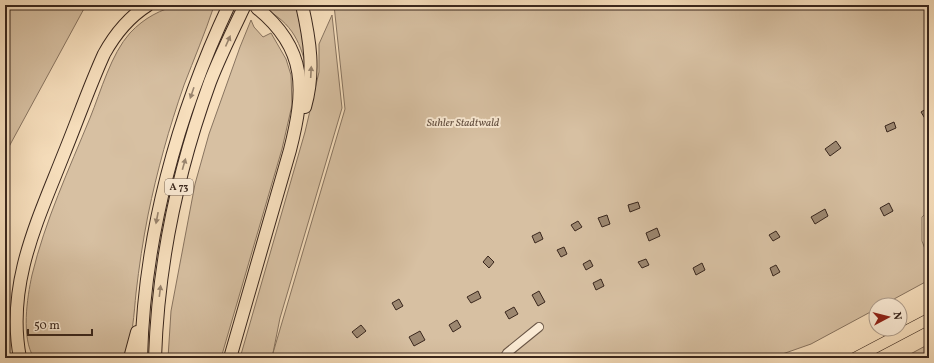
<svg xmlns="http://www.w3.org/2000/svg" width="934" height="363" viewBox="0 0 934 363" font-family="Vollkorn,serif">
	<rect width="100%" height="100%" fill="#f7dfbd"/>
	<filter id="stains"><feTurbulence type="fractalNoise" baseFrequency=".005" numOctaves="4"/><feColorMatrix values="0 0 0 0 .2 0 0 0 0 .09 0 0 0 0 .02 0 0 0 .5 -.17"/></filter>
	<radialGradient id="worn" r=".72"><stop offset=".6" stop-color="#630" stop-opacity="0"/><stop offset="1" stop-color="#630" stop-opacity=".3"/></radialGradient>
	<!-- green -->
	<g fill="#d7c0a2" stroke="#887460">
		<polygon points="5,5 86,5 5,154"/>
		<path d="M 180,5 L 214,6 C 205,33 194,59 184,85 C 169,128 157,171 148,215 C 143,240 139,267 136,293 C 134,312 133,342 123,358 L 34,358 C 21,338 27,298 32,275 C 45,221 69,169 90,118 C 101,91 111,54 130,33 C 144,18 161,9 180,5 Z"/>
		<path d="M 258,5 L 296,5 L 303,40 L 307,70 C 299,37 290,21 258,5 Z"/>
		<polygon points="334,5 929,5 929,211 922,217 922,241 925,249 929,228 929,280 883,305 876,305 876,309 811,344 771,358 240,358 305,132 319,72 319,44 332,15 342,108 280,318 273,353 345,109"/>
		<polygon points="251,20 254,27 263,37 271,33 286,59 291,75 292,105 282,149 221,358 168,358 171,311 195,184 209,134 240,47"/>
		<polygon points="929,344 929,358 903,358"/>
	</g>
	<!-- building -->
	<g fill="#9c8770" stroke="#3a271d">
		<polygon points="929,107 929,125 921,112"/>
		<polygon points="894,122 896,128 887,132 885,126"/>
		<polygon points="836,141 841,148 830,156 825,149"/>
		<polygon points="638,202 640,208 630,212 628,205"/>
		<polygon points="889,203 893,211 884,216 880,208"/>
		<polygon points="825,209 828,216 815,224 811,217"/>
		<polygon points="607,215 610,224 602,227 598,218"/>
		<polygon points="578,221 582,227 575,231 571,225"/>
		<polygon points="657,228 660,236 649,241 646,233"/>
		<polygon points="776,231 780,237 773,241 769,235"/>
		<polygon points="540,232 543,239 535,243 532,236"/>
		<polygon points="564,247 567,254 561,257 557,250"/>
		<polygon points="488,256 494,262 489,268 483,262"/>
		<polygon points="646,259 649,265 642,268 638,262"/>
		<polygon points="590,260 593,266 586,270 583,264"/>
		<polygon points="702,263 705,270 696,275 693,268"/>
		<polygon points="776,265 780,272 773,276 770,268"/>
		<polygon points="601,279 604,286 596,290 593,283"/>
		<polygon points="478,291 481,298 471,303 467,297"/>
		<polygon points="539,291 545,302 538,306 532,295"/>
		<polygon points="399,299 403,306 396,310 392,303"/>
		<polygon points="514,307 518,314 509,319 505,312"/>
		<polygon points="457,320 461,327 453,332 449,325"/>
		<polygon points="361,325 366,331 357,338 352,332"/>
		<polygon points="420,331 425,340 414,346 409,337"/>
	</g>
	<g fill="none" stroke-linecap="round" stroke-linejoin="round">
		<defs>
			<polyline id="minor" points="504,358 507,353 539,327"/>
			<polyline id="major" points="855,358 929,319"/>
			<g id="highway">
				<path d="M 302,5 C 310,40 315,72 305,107"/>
				<path d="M 20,358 C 6,285 37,222 63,156 C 77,122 89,87 104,54 C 115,34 129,17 148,5"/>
				<polyline points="130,358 137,332"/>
				<path d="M 141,358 C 144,236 177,115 229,5"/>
				<path d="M 155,358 C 158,265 178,170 210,82 C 220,56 233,30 245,5"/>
				<path d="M 230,358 L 290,150 C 305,91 308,49 257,8"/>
			</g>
		</defs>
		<!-- minor casing -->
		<use href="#minor" stroke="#695545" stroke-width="10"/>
		<!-- major casing -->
		<use href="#major" stroke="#3a271d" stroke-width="12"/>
		<!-- highway casing -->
		<use href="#highway" stroke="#3a271d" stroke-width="14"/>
		<!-- minor -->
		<use href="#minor" stroke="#faead4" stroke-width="8"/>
		<!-- major -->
		<use href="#major" stroke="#f7dfbd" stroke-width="11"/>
		<!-- highway -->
		<use href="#highway" stroke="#f7dfbd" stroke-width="12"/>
	</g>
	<!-- one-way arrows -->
	<defs><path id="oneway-solid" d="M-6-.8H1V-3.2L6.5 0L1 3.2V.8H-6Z"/></defs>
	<g fill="#98836d">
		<use href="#oneway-solid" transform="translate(228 41) rotate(-66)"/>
		<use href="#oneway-solid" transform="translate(311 72) rotate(-87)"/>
		<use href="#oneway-solid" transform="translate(192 93) rotate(109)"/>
		<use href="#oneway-solid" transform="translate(184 164) rotate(-74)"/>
		<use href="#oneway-solid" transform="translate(157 218) rotate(101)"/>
		<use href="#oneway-solid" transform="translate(160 291) rotate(-83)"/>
	</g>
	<g text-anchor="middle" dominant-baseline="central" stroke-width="4" stroke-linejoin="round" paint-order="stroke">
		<!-- shield labels -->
		<rect fill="#faead4" stroke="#746254" stroke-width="1" x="165" y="179" width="28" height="16" rx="3"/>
		<g font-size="10" font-weight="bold" fill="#3a271d">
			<text x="179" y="187">A 73</text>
		</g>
		<!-- park labels -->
		<g font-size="11" font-style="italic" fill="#614d3e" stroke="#faead4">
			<text x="463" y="123">Suhler Stadtwald</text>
		</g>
	</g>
	<!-- margin -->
	<rect width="934" height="363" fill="none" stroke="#f7dfbd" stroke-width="20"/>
	<rect x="6" y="6" width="922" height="351" fill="none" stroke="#3a271d" stroke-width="2"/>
	<rect x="10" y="10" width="914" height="343" fill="none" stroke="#3a271d"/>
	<!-- north arrow -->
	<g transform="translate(888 317) rotate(83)"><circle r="19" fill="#faead4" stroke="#ad9c8b"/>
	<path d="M0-3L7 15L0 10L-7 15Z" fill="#8f2418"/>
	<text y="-6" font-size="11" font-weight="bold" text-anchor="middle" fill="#3a271d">N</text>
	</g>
	<!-- scale -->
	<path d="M28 329v6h64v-6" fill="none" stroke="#3a271d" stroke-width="2"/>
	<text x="34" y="329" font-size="12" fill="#3a271d" stroke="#faead4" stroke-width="3" paint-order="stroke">50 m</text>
	<rect width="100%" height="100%" filter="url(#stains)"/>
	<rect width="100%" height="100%" fill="url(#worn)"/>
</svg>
